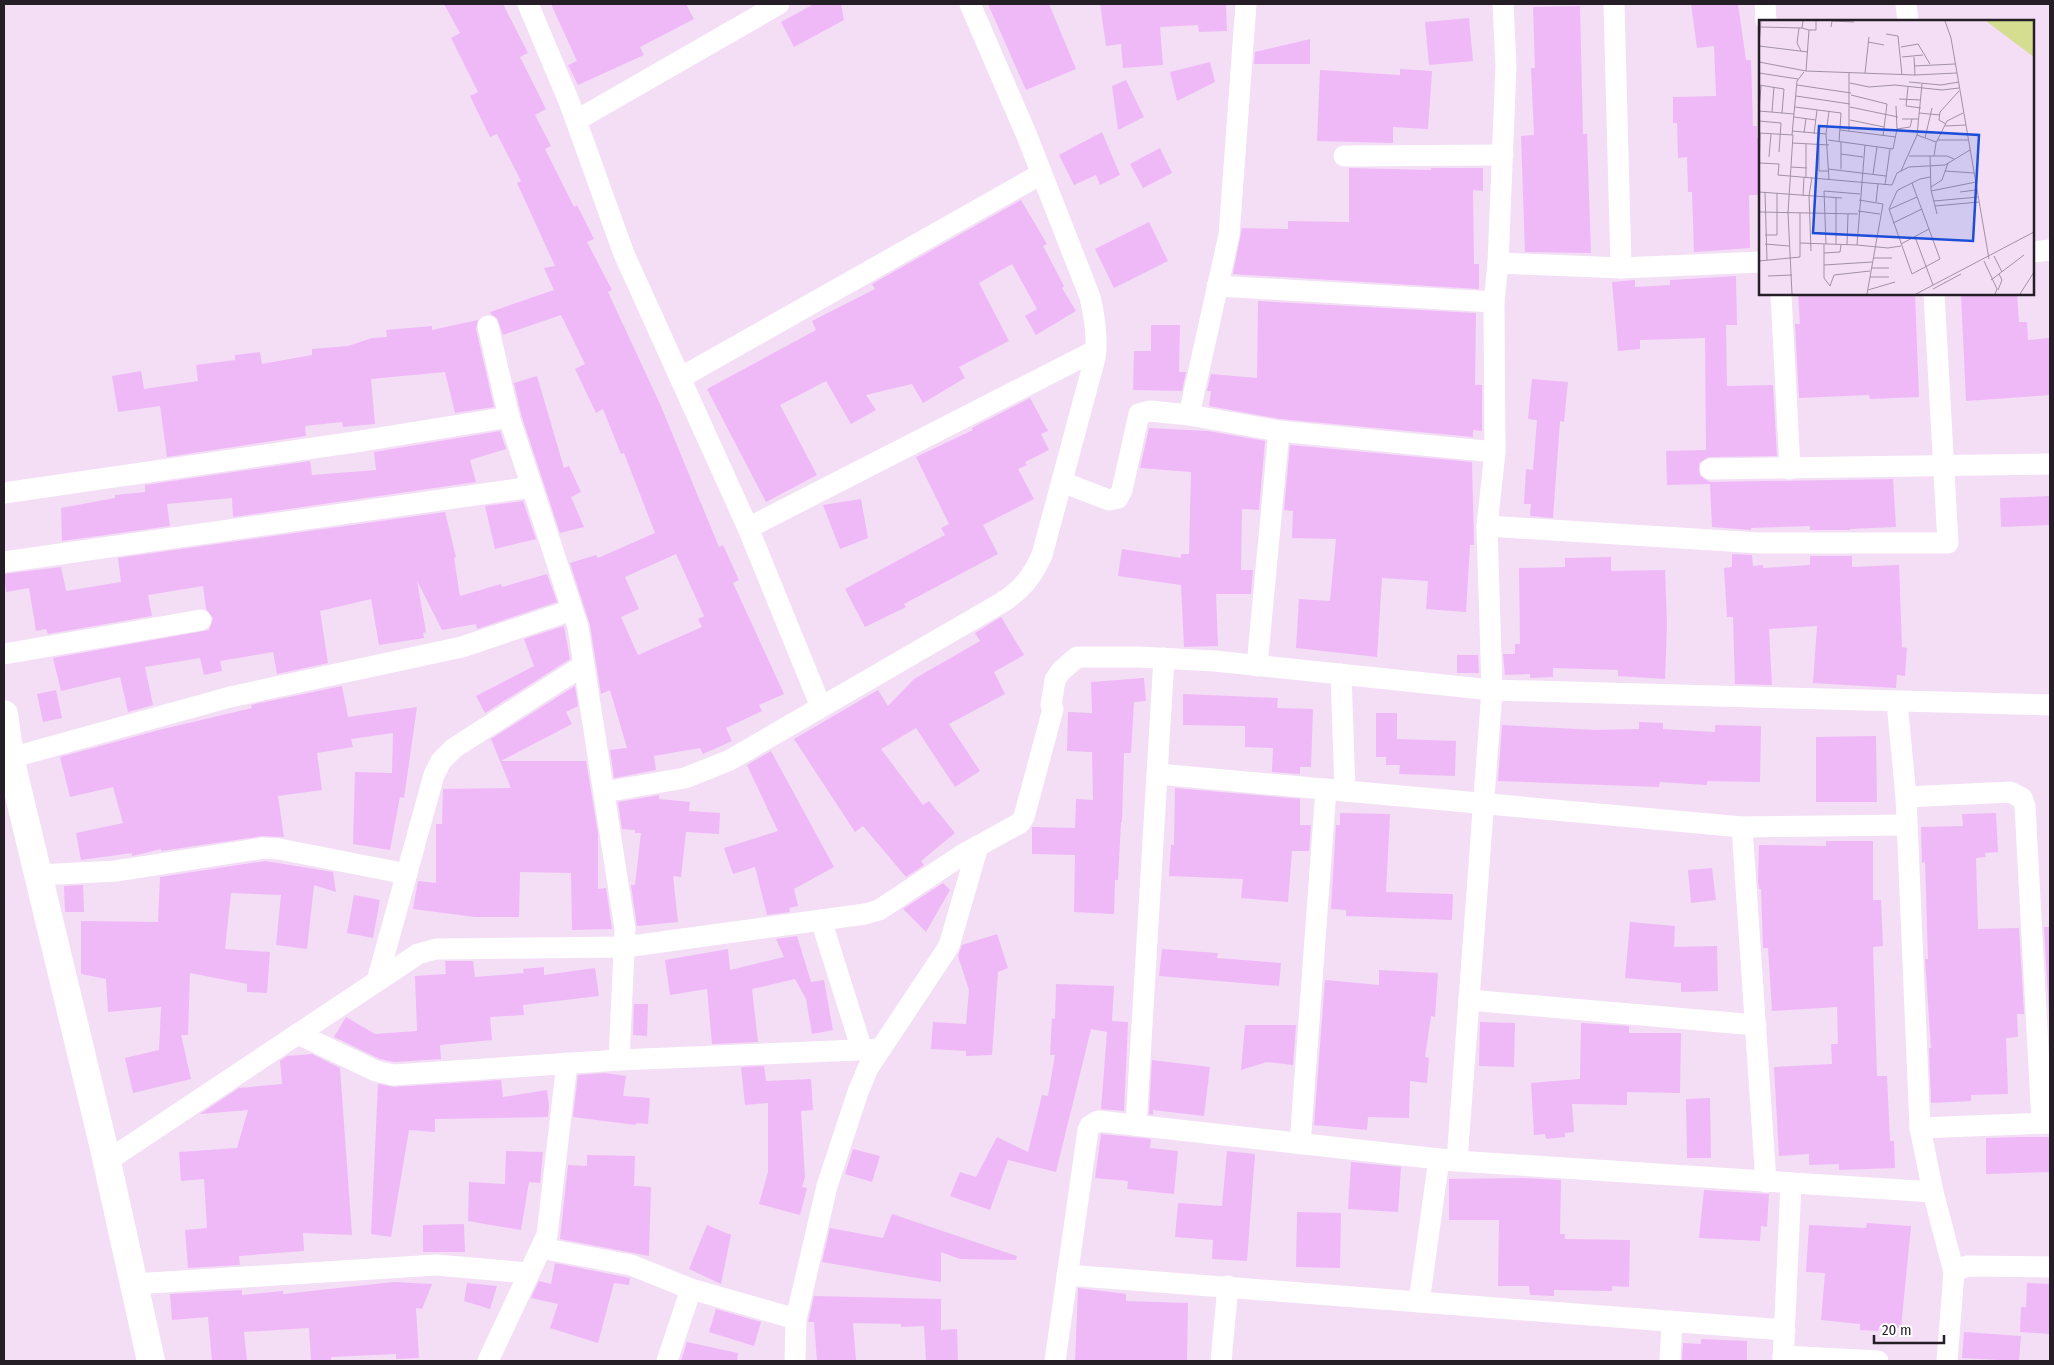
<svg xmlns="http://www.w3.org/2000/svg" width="2054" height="1365" viewBox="0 0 2054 1365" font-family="'Fira Sans Condensed',sans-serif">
	<rect width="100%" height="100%" fill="#f3def6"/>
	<!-- building -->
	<g fill="#efb9f7" fill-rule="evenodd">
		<path d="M 444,4 L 503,4 L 528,53 L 520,57 L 546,109 L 535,115 L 551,146 L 545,149 L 574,207 L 577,205 L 594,239 L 587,242 L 612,290 L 608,292 L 660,404 L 719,547 L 723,545 L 739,580 L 733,583 L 784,694 L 759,705 L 762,711 L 726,728 L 732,741 L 703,754 L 700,748 L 654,756 L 656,770 L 614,778 L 610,750 L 627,748 L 610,690 L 601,694 L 590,625 L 570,563 L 596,555 L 598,558 L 655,533 L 624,453 L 621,454 L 603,409 L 596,413 L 575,369 L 585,364 L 561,315 L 503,335 L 497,318 L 491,314 L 490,312 L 554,290 L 544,268 L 555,266 L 517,183 L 521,181 L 497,134 L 490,137 L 470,96 L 478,92 L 451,38 L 460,33 ZM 676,554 L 704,616 L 698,619 L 702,627 L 638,655 L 621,617 L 639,609 L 625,577 Z"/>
		<polygon points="551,4 686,4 694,19 640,47 644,55 578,85 568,65 577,61"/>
		<polygon points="814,4 841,4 844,20 794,47 781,22"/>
		<polygon points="988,4 1049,4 1076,69 1026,90"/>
		<polygon points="1100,4 1226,4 1227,31 1199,32 1198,25 1160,27 1163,65 1123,68 1121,44 1106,46"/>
		<polygon points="1691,4 1738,4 1746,60 1751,60 1753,126 1757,126 1757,138 1760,137 1760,195 1749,195 1750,248 1694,252 1692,192 1688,192 1687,157 1678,158 1677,123 1673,123 1673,97 1716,96 1714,46 1697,48"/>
		<polygon points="1580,6 1583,134 1587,134 1591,253 1525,252 1521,136 1534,135 1531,68 1535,68 1533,7"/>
		<polygon points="1469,18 1473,61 1429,65 1425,22"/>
		<polygon points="1310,39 1310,64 1254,64 1255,52"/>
		<polygon points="1210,62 1215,82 1177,101 1170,72"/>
		<polygon points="1400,69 1432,71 1428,129 1393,127 1393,143 1317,141 1320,70 1400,75"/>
		<polygon points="1126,80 1144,117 1118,130 1112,86"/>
		<polygon points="1102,132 1120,175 1100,185 1096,175 1074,185 1059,155"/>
		<polygon points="1160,148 1172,173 1143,188 1130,164"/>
		<polygon points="1349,168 1431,170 1431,168 1483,168 1483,191 1473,190 1474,264 1479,264 1479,289 1233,274 1242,228 1288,229 1288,221 1349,222"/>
		<polygon points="1021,200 1047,244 1043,246 1064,286 1062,288 1076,311 1036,335 1025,316 1037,309 1012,264 979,283 1009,341 959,367 965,378 923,403 912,384 866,395 876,410 851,424 826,381 780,405 817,475 766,502 707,389 816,330 812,321 875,289 872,284"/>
		<polygon points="1149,222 1168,261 1114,288 1095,249"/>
		<polygon points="1736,276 1737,325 1726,325 1727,386 1773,385 1777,456 1709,457 1699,463 1700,476 1710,482 1893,479 1896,527 1850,529 1850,530 1810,530 1810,526 1751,528 1751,530 1712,527 1710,484 1667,485 1666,451 1706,450 1705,338 1640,340 1640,349 1618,351 1612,282 1635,280 1635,287 1670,285 1670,280"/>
		<polygon points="1798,294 1915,294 1919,397 1870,399 1869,395 1799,398 1795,324 1800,324"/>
		<polygon points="1961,294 2017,294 2019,322 2027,322 2028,340 2050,338 2050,395 1966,401"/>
		<polygon points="1258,301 1476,313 1475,385 1482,385 1482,431 1473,430 1473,437 1281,419 1209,406 1211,391 1207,391 1211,374 1257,378"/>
		<polygon points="478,320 476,329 494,407 455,413 445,372 371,379 375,424 343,427 342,422 305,426 306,436 167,457 160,406 118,412 112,376 141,371 144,389 198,381 196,365 235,360 235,355 260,352 262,364 312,355 312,349 348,346 372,338 387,337 386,330 432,326 432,330"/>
		<polygon points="1151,325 1180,325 1179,372 1186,372 1182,391 1133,390 1134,351 1151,351"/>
		<polygon points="537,376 564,468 569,466 581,492 571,497 584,527 560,533 521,414 514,383"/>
		<polygon points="1532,379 1568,382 1564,422 1560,421 1553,518 1530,516 1531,504 1524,504 1526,469 1533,470 1537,420 1528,419"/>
		<polygon points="1030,398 1048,431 1041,434 1049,450 1025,462 1027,465 1018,469 1034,499 983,525 998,554 904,604 906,607 865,627 845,589 945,535 941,528 949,524 916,457 973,430 972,428"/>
		<polygon points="1149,428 1208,431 1265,441 1259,510 1242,509 1241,570 1253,570 1251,594 1216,594 1218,646 1184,647 1181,585 1118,576 1122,549 1181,558 1181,554 1189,554 1191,472 1140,468"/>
		<polygon points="500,431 506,449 470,460 476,482 233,517 232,498 167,504 170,526 62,541 61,508 115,498 115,495 145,492 145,485 310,461 312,475 376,470 374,452"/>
		<polygon points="1290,445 1472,462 1474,545 1470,545 1466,612 1426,609 1428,581 1382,578 1377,657 1296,648 1299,599 1330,601 1336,539 1292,538 1293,511 1284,510"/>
		<polygon points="2050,496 2050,525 2001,527 2000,498"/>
		<polygon points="861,499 868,538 840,549 823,505"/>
		<polygon points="523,501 536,539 495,549 485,506"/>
		<polygon points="445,512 456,557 454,558 460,596 501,584 502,587 547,574 557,602 477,629 476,624 442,630 417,581 426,632 423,633 424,638 379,645 371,599 320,611 328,663 277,674 273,652 220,661 222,671 204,675 200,658 145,667 153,705 128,712 120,677 61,691 53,658 209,630 213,618 206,609 203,586 148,595 152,616 48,634 46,629 36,631 29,588 6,592 4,574 61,567 66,591 121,582 118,558"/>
		<polygon points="1732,554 1752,555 1753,566 1763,565 1763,568 1810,565 1810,556 1852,556 1852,567 1899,565 1902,647 1907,648 1905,676 1897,675 1896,688 1813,683 1817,626 1769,629 1772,685 1735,684 1733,617 1727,617 1724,568 1732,567"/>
		<polygon points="1611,557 1611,571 1665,570 1667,624 1665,679 1618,676 1618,670 1553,668 1553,677 1530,678 1530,674 1505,675 1503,654 1515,654 1515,644 1520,644 1519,568 1565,567 1565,558"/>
		<polygon points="1001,617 1024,655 994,672 1005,694 949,724 980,771 955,787 916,728 881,749 923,805 929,801 955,833 921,861 924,865 906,877 863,826 855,832 794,739 878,690 888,706 914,679 980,641 975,633"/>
		<polygon points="564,626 570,659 485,713 476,696 534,666 524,639"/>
		<polygon points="1457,655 1478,655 1479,673 1457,673"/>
		<polygon points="1144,678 1146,701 1134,702 1131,753 1124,753 1122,822 1121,822 1118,880 1115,880 1114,914 1074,912 1075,855 1032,854 1032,827 1075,828 1076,799 1093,800 1092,752 1067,751 1068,712 1092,713 1091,682"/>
		<polygon points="342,686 348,717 417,707 404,798 400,797 390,850 353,844 355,772 392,773 393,733 351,739 353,747 317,753 322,790 278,796 284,837 262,836 161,851 161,849 132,856 132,853 81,860 76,833 123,823 113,787 70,797 60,757 159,730 252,708 251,705"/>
		<polygon points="575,686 578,706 566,712 572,724 501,761 586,761 598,834 598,889 606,888 612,929 572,930 571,873 520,872 519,917 475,917 413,909 418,881 436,883 436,824 442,824 443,789 511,788 491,739"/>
		<polygon points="56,690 62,718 43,722 37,694"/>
		<polygon points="1183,694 1278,698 1277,708 1313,709 1311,767 1300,767 1300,774 1272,772 1273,748 1245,747 1245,726 1183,725"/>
		<polygon points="1376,713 1397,713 1397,739 1456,741 1455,776 1399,774 1400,765 1386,765 1386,757 1376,757"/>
		<polygon points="1639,722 1663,723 1663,729 1715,732 1715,725 1761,726 1760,782 1707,781 1707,785 1660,782 1659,787 1498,781 1502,725 1595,730 1639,729"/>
		<polygon points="1876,736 1877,802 1816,802 1816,737"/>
		<polygon points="771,751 834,867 794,889 798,906 789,908 790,912 767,915 755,867 733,874 724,848 778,831 747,765"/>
		<polygon points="1175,788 1300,799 1300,825 1311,825 1309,851 1292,851 1288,902 1241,898 1243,879 1169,876 1171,845 1174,845"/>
		<polygon points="659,795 659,799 690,802 689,811 720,813 719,834 686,832 681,877 673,876 678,922 637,926 631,885 635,885 641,833 635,833 635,830 622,829 618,802"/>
		<polygon points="1340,813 1390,814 1386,892 1453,894 1452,920 1346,916 1346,910 1331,909 1336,825 1340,825"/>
		<polygon points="1996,813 1998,852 1985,853 1986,857 1976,858 1978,929 2019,928 2024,1014 2017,1014 2018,1037 2006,1038 2008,1094 1971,1095 1971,1101 1931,1103 1929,1048 1931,1048 1925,959 1928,959 1925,862 1922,863 1921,827 1963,826 1962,814"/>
		<polygon points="1826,841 1873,841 1873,900 1881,900 1883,946 1873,947 1877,1076 1887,1076 1890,1141 1894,1141 1895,1168 1839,1170 1839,1164 1809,1165 1809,1154 1779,1156 1774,1067 1832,1064 1831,1044 1838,1044 1837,1007 1772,1011 1768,948 1763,948 1761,889 1759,889 1758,882 1759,845 1826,846"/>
		<polygon points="265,861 333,872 336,892 314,885 307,949 276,945 281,895 231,893 225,949 270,952 267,993 247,992 247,984 190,973 188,1035 181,1035 191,1079 133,1093 125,1058 159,1050 161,1007 108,1012 106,979 81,974 81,921 158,922 160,877"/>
		<polygon points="1712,868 1716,900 1691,903 1688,870"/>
		<polygon points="943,883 950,890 926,932 903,909"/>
		<polygon points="83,885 84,912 65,912 64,886"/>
		<polygon points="354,895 380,900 373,938 347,933"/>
		<polygon points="1630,922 1675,926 1674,947 1717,946 1718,991 1681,992 1681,983 1625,978"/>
		<polygon points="2044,927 2050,927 2050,1013 2049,1013"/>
		<polygon points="997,934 1008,968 998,972 992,1055 966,1056 966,1051 931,1049 933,1022 966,1024 969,990 958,956 962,945"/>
		<polygon points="797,936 811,982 824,980 833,1030 812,1034 806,999 795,979 752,989 758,1042 712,1044 707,989 670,995 665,960 728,949 730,970 784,957 776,939"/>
		<polygon points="1162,949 1218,953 1217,958 1281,963 1279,986 1159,976"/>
		<polygon points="445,961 473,961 475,977 524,973 523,969 544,967 544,975 595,968 599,996 523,1005 524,1015 490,1017 492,1040 440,1045 441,1059 394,1062 380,1059 334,1037 346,1017 375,1034 417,1031 415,976 446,974"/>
		<polygon points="1379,970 1438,973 1435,1017 1431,1016 1425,1057 1429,1058 1427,1083 1410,1081 1409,1118 1368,1117 1367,1130 1314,1125 1325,980 1379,985"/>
		<polygon points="1056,984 1114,986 1112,1021 1128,1022 1124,1111 1101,1109 1107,1032 1091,1029 1056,1172 1008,1160 990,1210 950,1196 960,1172 976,1177 997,1137 1028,1152 1042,1095 1048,1096 1055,1055 1050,1055 1052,1018 1055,1019"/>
		<polygon points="634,1004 648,1004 647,1036 633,1035"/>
		<polygon points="1480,1022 1515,1023 1514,1067 1479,1066"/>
		<polygon points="1581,1023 1629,1026 1629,1033 1681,1033 1680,1093 1627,1092 1627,1105 1572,1104 1574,1132 1565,1133 1565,1137 1546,1139 1545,1134 1534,1135 1531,1083 1580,1079"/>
		<polygon points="1245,1025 1296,1025 1293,1065 1267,1062 1241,1070"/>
		<polygon points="312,1054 340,1068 352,1235 303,1233 304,1251 239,1256 240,1265 188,1268 185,1230 207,1228 204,1179 181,1181 179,1152 237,1148 248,1110 200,1114 239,1088 282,1084 280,1061 287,1056"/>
		<polygon points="1152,1060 1210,1067 1204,1116 1153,1110 1153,1115 1149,1114"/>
		<polygon points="764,1066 766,1081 811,1079 813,1110 801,1111 805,1177 802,1187 807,1188 800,1215 759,1204 768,1172 768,1103 745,1105 741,1067"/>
		<polygon points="605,1073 626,1076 623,1096 650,1098 648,1124 636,1123 636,1125 573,1117 578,1075"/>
		<polygon points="501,1080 503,1097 547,1090 549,1106 548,1117 435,1119 435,1132 409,1130 391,1237 371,1234 378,1084 394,1087"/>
		<polygon points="1710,1098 1711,1158 1687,1158 1686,1099"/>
		<polygon points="1101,1134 1151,1139 1150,1148 1178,1151 1174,1194 1127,1189 1128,1181 1095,1178"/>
		<polygon points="2022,1137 2050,1137 2050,1172 1986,1174 1986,1138"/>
		<polygon points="853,1149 880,1156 872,1182 845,1174"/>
		<polygon points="506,1151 543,1152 540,1183 529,1182 521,1230 468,1221 469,1182 505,1184"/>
		<polygon points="1227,1151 1255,1154 1247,1261 1212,1259 1213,1240 1175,1237 1178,1203 1222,1206"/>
		<polygon points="587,1155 635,1156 634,1186 651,1187 649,1256 560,1239 568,1165 587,1166"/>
		<polygon points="1351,1162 1401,1167 1398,1212 1348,1209"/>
		<polygon points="1523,1178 1561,1180 1560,1234 1565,1234 1565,1239 1630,1240 1629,1287 1612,1286 1612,1291 1554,1290 1554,1296 1530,1295 1529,1286 1498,1286 1499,1220 1449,1220 1449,1179"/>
		<polygon points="1704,1190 1769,1194 1767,1227 1761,1226 1760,1241 1699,1238"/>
		<polygon points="1297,1212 1341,1213 1340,1268 1296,1267"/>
		<polygon points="892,1214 1017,1256 1016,1260 960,1259 941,1252 941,1282 822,1262 830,1228 883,1238"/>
		<polygon points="1867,1223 1911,1226 1901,1328 1879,1327 1878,1331 1860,1330 1860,1324 1821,1320 1825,1273 1806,1272 1809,1225 1866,1228"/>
		<polygon points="464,1224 465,1252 423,1252 423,1225"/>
		<polygon points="707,1225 731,1235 721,1284 689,1269"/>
		<polygon points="555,1263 630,1278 629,1285 614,1283 598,1343 550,1328 558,1304 531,1298 539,1281 551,1284"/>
		<polygon points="394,1282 432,1284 422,1309 416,1308 419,1358 396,1359 396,1354 331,1357 331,1361 311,1361 309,1328 244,1332 247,1361 212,1361 208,1317 172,1320 170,1294 242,1290 242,1295 283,1291 283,1294"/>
		<polygon points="467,1283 497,1286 490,1309 464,1301"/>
		<polygon points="2027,1283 2050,1284 2050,1334 2020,1332 2021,1307 2026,1307"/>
		<polygon points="1078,1288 1126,1294 1126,1301 1188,1303 1187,1361 1075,1361"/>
		<polygon points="814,1296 941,1299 941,1330 957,1329 958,1361 926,1361 924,1326 901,1327 901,1324 853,1323 856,1361 817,1361 814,1322 808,1322"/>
		<polygon points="716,1309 761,1322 754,1346 709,1332"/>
		<polygon points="1964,1332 2021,1336 2019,1361 1962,1358"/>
		<polygon points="1701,1339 1747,1341 1747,1361 1682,1361 1683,1343 1701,1344"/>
		<polygon points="687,1342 738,1353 737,1361 681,1361"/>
	</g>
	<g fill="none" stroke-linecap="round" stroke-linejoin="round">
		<!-- street -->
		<g stroke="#fff" stroke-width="21">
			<polyline points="528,4 570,104 624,254 748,528 821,707"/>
			<polyline points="1246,4 1229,235 1189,415 1279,431 1495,452"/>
			<polyline points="1614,4 1621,268"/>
			<polyline points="1765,4 1766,21"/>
			<polyline points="1906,4 1908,21"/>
			<polyline points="577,120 779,4"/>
			<polyline points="1344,156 1503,155"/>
			<polyline points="2033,252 2050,250"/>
			<polyline points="1498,263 1621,268 1760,262"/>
			<polyline points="1217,286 1494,302"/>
			<polyline points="1781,294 1790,469"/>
			<polyline points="488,326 509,417 578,627 625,929 619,1060"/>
			<polyline points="680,378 1041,174"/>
			<polyline points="1710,469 2050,464"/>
			<polyline points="1062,482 1109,500 1118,498 1122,490 1139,414 1150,411 1189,415"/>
			<polyline points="4,493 355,442 509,417"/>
			<polyline points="1487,526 1760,543 1948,543 1934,294"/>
			<polyline points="748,528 1096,350"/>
			<polyline points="4,562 532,487"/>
			<polyline points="4,654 201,620"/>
			<polyline points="1257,666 1279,431"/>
			<polyline points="1341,674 1345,791"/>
			<polyline points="1897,702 1906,797 1920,1128 1933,1192 1954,1272"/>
			<polyline points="10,758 230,697 462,647 572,610"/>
			<polyline points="1158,774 1742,827 1906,825"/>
			<path d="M 604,792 L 685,778 L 730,760 L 1001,603 C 1022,590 1032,577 1042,555 L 1095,358 C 1098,337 1095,318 1090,297 L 1027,136 L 970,4"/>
			<polyline points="1906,797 2010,792 2022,798 2025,806 2042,1123"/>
			<polyline points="1742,827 1766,1182"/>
			<polyline points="38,875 116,871 264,848 279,849 407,874"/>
			<polyline points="821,920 862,1050"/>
			<polyline points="377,981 434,775 441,761 454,748 584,665"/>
			<polyline points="1469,1000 1756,1025"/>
			<polyline points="298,1034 376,1071 393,1075 619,1060 881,1049"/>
			<polyline points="1136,1125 1164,658"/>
			<polyline points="1920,1128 2050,1123"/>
			<polyline points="1300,1144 1326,789"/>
			<polyline points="107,1161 418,954 436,949 625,947 865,914 879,910 962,855 1020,823 1024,817 1053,709 1051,705 1055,680 1061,671 1077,657 1139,657 1215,661 1492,690 2050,705"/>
			<polyline points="1457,1161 1492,690 1487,526 1495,452 1494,302 1498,263 1506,66 1503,4"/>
			<polyline points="541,1248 631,1265 691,1289 796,1319"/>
			<polyline points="1067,1275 1785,1330"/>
			<polyline points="134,1284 436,1265 529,1273"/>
			<polyline points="1419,1302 1439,1159"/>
			<polyline points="1783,1356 1878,1361"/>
			<polyline points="488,1361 547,1235 567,1063"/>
			<polyline points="667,1361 691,1289"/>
			<polyline points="795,1361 796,1319 827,1186 858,1092 868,1068 949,946 978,846"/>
			<polyline points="1055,1361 1088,1130 1090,1126 1098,1121 1457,1161 1933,1192"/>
			<polyline points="1221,1361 1228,1286"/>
			<polyline points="1670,1361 1672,1321"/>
			<polyline points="1783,1361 1791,1183"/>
			<polyline points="1947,1361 1954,1272 1967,1266 2050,1267"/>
		</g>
		<!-- secondary -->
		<polyline stroke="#fff" stroke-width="28" points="4,714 10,758 103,1144 151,1361"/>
	</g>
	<!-- overview -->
	<g transform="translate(1759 20)">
		<rect width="275" height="275" fill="#f3def6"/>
		<path d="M 227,1 L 275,1 L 275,37 Z" fill="#d5dd91"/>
		<path fill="none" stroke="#a191a3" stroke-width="1" d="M 44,1 L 43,8 L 50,10 L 47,51M 186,1 L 192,18 L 230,239M 2,7 L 43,8M 72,7 L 73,1 L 95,2M 40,8 L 38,23 L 42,31M 50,10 L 57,10 L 57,1M 127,14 L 139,16 L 143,55M 109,22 L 125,25M 0,25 L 2,1M 0,26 L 49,32M 142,27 L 159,24 L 171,44M 143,37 L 164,35M 155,37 L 156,55M 0,42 L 47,51 L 156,55 L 198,53M 155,46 L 196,44M 0,53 L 39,59M 106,53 L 110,17M 150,62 L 182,65 L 200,62M 91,63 L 110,67 L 136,65 L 183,70 L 200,68M 0,65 L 25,69 L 23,93M 38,65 L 92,73M 149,67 L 147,86 L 162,88M 92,75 L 128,84 L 124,116M 37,76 L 91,84M 140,79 L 162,80M 36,87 L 82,93 L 80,122M 91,87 L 139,97M 0,91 L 35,94M 0,91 L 2,66M 13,92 L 15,67M 160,93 L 181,95M 35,97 L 57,100M 143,99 L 159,99M 91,100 L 125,107M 0,101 L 22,103 L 20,132M 187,104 L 180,100 L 181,92 L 200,71M 186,106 L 207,105M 138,109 L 151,107 L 153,99M 81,110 L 137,117M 33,111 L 67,114 L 70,91M 90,111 L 90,53M 0,113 L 34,115 L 29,193 L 33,274M 45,113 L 47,98M 55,114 L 58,90M 67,114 L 70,159M 33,115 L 38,61 L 45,52M 158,115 L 177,122M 166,118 L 173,88M 69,120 L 134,129 L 138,109 L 137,86M 178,120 L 209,120M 82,122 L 82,149M 34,123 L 70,125M 47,124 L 47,157M 60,125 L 60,151 L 69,151M 82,134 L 104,137M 150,136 L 188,136 L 195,139M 171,136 L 172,170 L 178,194M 175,136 L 177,123 L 188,101 L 204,93M 10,137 L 12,114M 1,143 L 20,144 L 19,155 L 133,165 L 138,153 L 150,147 L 186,145 L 211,130M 32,147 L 48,148M 69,149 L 127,156M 142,151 L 158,115 L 163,64M 186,151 L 215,153M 114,154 L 118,127M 0,157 L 1,113M 153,163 L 181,239 L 153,254 L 130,189 L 138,171 L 139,170 L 161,159 L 171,157M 126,165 L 131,129M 172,167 L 183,160 L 189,143M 172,171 L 217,162M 0,172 L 83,178M 6,172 L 8,240M 201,172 L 217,170M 44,176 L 45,157M 77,177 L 77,224M 100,180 L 124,184 L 108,274M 175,181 L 219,177M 117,182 L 119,164M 176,186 L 220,182M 131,189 L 158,177M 99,191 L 121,194M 0,192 L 99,194M 134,203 L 163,189M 6,215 L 18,215 L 18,173M 156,217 L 174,265M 41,223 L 98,225 L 106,125M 6,224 L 30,226M 65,224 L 65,258 L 71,266 L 75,255 L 111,251M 67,224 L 65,171 L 101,174M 142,224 L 170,209M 88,225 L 89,194M 98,225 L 129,228 L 142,226M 52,231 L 50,176 L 53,157M 65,233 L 81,232 L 82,225M 235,236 L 243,252M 114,238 L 133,238M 0,241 L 41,237 L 41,193M 225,241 L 238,269 L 236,274M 65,245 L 113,242M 112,248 L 130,248M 9,256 L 33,255M 111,257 L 130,257M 232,260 L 265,235M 174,269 L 202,254M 109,270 L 136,262M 239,270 L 243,260 L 240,254M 157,274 L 275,212M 261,274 L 275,252"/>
		<path fill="#1d4ed8" fill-opacity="0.15" stroke="#1d4ed8" stroke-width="2.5" d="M 60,106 L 220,115 L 214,221 L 54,213 Z"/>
		<rect width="275" height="275" fill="none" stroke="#261e27" stroke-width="2.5"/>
	</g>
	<!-- border -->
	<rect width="2054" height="1365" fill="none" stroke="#261e27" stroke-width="10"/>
	<!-- scale -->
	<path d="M1874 1335v8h70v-8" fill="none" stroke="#261e27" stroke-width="2.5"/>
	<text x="1882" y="1335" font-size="15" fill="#261e27" stroke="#ffffff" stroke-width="4" paint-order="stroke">20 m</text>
</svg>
